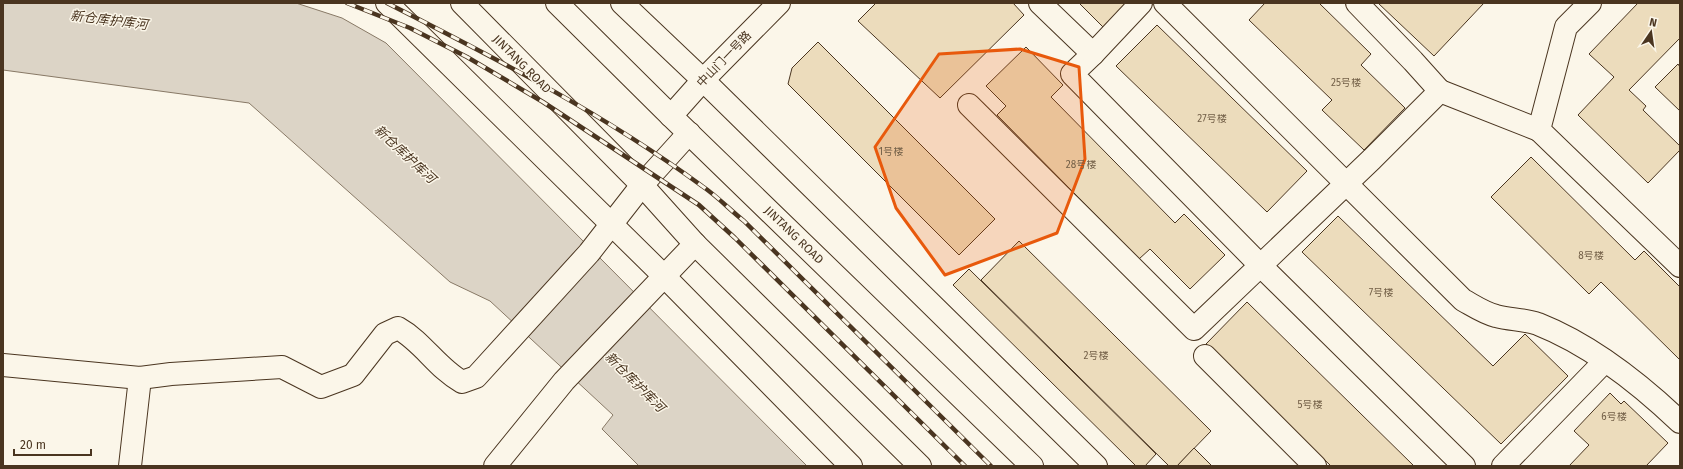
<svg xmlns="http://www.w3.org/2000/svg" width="1683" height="469" viewBox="0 0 1683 469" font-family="'Fira Sans','Noto Sans SC',sans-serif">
	<rect width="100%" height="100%" fill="#fbf6e9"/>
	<!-- water -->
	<polygon fill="#dcd4c6" stroke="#887966" points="3,3 296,3 342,18 386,43 807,466 639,466 602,429 613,415 490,301 450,282 249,103 3,70"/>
	<!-- building -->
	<g fill="#ecdcbc" stroke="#4a3520">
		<polygon points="876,3 1013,3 1024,15 940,98 858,21"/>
		<polygon points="1079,3 1129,3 1104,28"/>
		<polygon points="1265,3 1319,3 1371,54 1361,65 1405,108 1364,150 1322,110 1332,100 1249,20"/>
		<polygon points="1378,3 1484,3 1434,56"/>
		<polygon points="1638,3 1680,3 1680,38 1629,90 1646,106 1643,110 1680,146 1680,150 1648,183 1578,115 1614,77 1589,54"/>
		<polygon points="1157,25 1307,171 1267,212 1116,66"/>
		<polygon points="818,42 995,219 959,255 788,84 792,68"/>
		<polygon points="1026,47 1063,85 1051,97 1175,223 1184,214 1225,255 1190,289 1150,249 1139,259 997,115 1006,106 986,86"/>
		<polygon points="1678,64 1680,67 1680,111 1655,87"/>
		<polygon points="1531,157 1635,260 1644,251 1680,287 1680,360 1601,282 1589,294 1491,197"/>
		<polygon points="1338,216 1493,366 1525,334 1568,376 1501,444 1302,252"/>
		<polygon points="1019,241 1211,431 1177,466 1169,466 981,280"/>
		<polygon points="969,269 1156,454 1145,466 1136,466 953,285"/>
		<polygon points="1247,302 1414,466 1331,466 1206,344"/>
		<polygon points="1610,393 1621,404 1624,401 1668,443 1646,466 1569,466 1589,445 1574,431"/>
		<polygon points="1194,448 1212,466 1177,466"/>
	</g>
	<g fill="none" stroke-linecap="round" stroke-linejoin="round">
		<defs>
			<g id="minor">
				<polyline points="387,3 664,276 851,466"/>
				<polyline points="622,3 703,80 1096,466"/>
				<polyline points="1040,3 1093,54 1072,74 1261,266 1464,466"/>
				<path d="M 1165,3 L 1463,300 C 1474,306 1484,313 1496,316 C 1510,320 1524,319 1538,324 C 1591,345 1639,383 1680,422"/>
				<polyline points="1590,3 1566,27 1539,130 1680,266"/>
				<polyline points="1093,54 1141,3"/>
				<polyline points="1440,91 1539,130"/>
				<polyline points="969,105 1194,329 1372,159 1440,91 1413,61 1357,3"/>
				<polyline points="671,116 703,80 779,3"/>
				<polyline points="1205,356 1315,466"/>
				<path d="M 3,365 L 140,378 L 171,374 L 282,367 L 321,387 L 353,375 L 385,334 L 398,328 C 423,342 437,368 462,382 L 476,377 L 589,253 L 642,185 L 689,133"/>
				<polyline points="130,466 140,378"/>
				<polyline points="495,466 564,381 695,244"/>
				<polyline points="1503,466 1605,361"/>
			</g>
			<g id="major">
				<polyline points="462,3 642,185 695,244 920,466"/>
				<polyline points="557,3 671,116 1032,466"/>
			</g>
		</defs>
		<!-- minor casing -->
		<use href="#minor" stroke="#4a3520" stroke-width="24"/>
		<!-- major casing -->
		<use href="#major" stroke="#4a3520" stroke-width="24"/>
		<!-- minor -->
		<use href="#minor" stroke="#fbf6e9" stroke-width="22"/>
		<!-- major -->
		<use href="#major" stroke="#fbf6e9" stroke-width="22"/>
		<defs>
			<g id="rail">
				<polyline points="347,3 410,28 467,57 543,102 699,205 735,238 965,466"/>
				<path d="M 387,3 C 495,58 604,114 702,186 C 717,196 730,210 744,221 L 991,466"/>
			</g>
		</defs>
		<!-- rail casing -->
		<use href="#rail" stroke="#4a3520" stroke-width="4.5"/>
		<!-- rail -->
		<use href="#rail" stroke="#fbf6e9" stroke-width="3" stroke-dasharray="9" stroke-linecap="butt"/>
	</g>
	<!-- marked area -->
	<path fill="#e8590c" fill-opacity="0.2" stroke="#e8590c" stroke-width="3" stroke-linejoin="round" d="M 1020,49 L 1079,67 L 1085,159 L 1057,233 L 945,275 L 896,208 L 875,147 L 939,54 Z"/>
	<g text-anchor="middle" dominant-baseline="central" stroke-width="3" stroke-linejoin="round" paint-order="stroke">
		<!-- number labels -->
		<g font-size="10" fill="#725f47">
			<text x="1346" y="83">25号楼</text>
			<text x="1212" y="119">27号楼</text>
			<text x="891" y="152">1号楼</text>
			<text x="1081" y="165">28号楼</text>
			<text x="1591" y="256">8号楼</text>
			<text x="1381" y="293">7号楼</text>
			<text x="1096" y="356">2号楼</text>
			<text x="1310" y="405">5号楼</text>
			<text x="1614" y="417">6号楼</text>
		</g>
		<!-- street labels -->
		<g font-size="12" fill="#4a3520" stroke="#fbf6e9">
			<text transform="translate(724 59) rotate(-46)">中山门一号路</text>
			<text transform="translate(522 64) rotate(45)">JINTANG ROAD</text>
			<text transform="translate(794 235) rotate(44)">JINTANG ROAD</text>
		</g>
		<!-- water labels -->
		<g font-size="13" font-style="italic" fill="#4a3520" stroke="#fbf6e9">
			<text transform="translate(109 20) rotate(7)">新仓库护库河</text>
			<text transform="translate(405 154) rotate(43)">新仓库护库河</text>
			<text transform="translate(635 382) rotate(45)">新仓库护库河</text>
		</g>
	</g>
	<!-- border -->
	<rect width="1683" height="469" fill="none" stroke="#4a3520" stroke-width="8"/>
	<!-- north arrow -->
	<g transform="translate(1651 32) rotate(13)" stroke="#fbf6e9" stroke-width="3" paint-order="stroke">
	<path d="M0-3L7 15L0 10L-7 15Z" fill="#4a3520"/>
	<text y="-6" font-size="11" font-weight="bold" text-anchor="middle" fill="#4a3520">N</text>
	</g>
	<!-- scale -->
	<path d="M14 449v6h77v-6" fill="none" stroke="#4a3520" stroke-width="2"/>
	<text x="20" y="449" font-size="12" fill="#4a3520" stroke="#fbf6e9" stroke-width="3" paint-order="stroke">20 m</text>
</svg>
